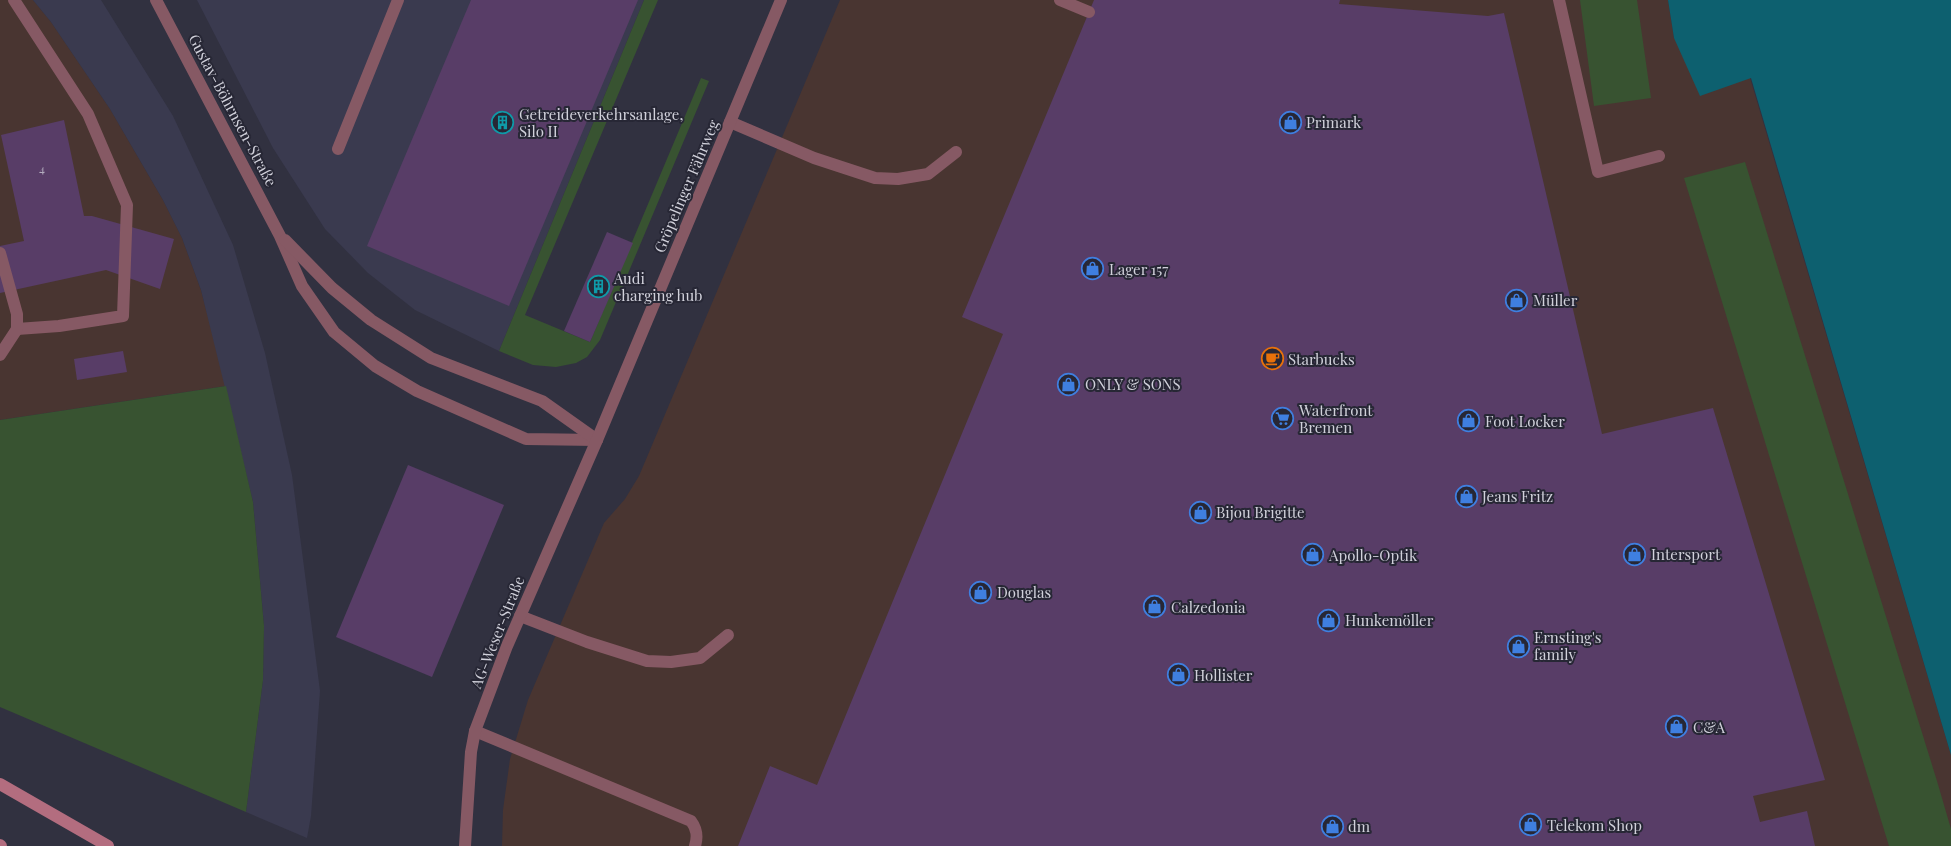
<svg xmlns="http://www.w3.org/2000/svg" width="1951" height="846" viewBox="0 0 1951 846" font-family="'Playfair Display',serif">
	<rect width="100%" height="100%" fill="#313140"/>
	<!-- commercial -->
	<g fill="#493531">
		<polygon points="0,0 33,0 51,22 110,109 163,200 182,238 201,290 226,386 0,420"/>
		<polygon points="840,0 1668,0 1674,38 1750,78 1951,755 1951,846 502,846 503,810 510,759 528,700 604,523 625,499 639,476"/>
	</g>
	<!-- built -->
	<g fill="#3a3a4f">
		<polygon points="33,0 101,0 173,116 233,245 265,353 292,475 307,590 320,691 311,816 307,838 246,812 263,680 264,626 253,502 201,290 182,238 163,200 110,109 51,22"/>
		<polygon points="197,0 644,0 499,351 415,310 368,273 325,229 273,148"/>
	</g>
	<!-- green -->
	<g fill="#385331">
		<polygon points="644,0 658,0 525,315 590,342 701,78 709,81 600,340 587,357 576,363 556,367 533,365 499,351"/>
		<polygon points="1580,0 1637,0 1651,98 1594,106"/>
		<polygon points="1745,162 1937,781 1951,829 1951,846 1889,846 1684,178"/>
		<polygon points="226,386 253,502 264,626 263,680 246,812 0,707 0,420"/>
	</g>
	<!-- water -->
	<polygon fill="#0d606f" points="1668,0 1951,0 1951,755 1751,78 1700,96 1674,38"/>
	<!-- building -->
	<g fill="#583d67">
		<polygon points="471,0 638,0 509,306 367,246"/>
		<polygon points="1094,0 1340,0 1339,4 1488,16 1504,13 1602,434 1713,408 1825,780 1753,796 1760,822 1807,811 1815,846 738,846 770,766 817,785 1003,334 962,317"/>
		<polygon points="64,120 84,216 92,216 174,239 160,289 106,270 0,293 0,246 24,241 1,135"/>
		<polygon points="607,232 633,243 590,342 564,331"/>
		<polygon points="123,351 127,372 77,380 74,359"/>
		<polygon points="408,465 504,505 432,677 336,637"/>
	</g>
	<g fill="none" stroke-linecap="round" stroke-linejoin="round">
		<!-- lane -->
		<g stroke="#865964" stroke-width="12">
			<polyline points="14,0 88,114 127,205 123,316 59,326 17,329"/>
			<polyline points="1060,0 1089,12"/>
			<polyline points="1559,0 1598,172 1659,156"/>
			<polyline points="730,122 814,158 875,178 898,179 928,174 956,152"/>
			<polyline points="338,149 398,0"/>
			<polyline points="0,253 17,314 17,329 0,355"/>
			<polyline points="520,616 587,642 647,661 671,662 700,658 728,635"/>
			<path d="M 475,731 L 691,821 C 697,829 698,836 695,846"/>
		</g>
		<!-- street -->
		<g stroke="#865964" stroke-width="12">
			<polyline points="156,0 280,236 302,286 334,332 375,366 417,391 526,439 597,440"/>
			<polyline points="285,240 332,288 371,320 431,358 542,401 597,440"/>
			<polyline points="465,846 471,752 475,731 507,646 597,440 781,0"/>
		</g>
		<!-- secondary -->
		<g stroke="#b36d7f" stroke-width="12">
			<polyline points="0,784 108,846"/>
			<polyline points="0,845 1,846"/>
		</g>
	</g>
	<!-- icons -->
	<defs>
		<symbol id="shop-ring" viewBox="-11 -11 22 22"><circle r="9.5" fill="#272735" stroke="#3f7fe0" stroke-width="1.5"/><path d="M-5-2.5h2.3a2.7 3.5 0 0 1 5.4 0H5L5.5 6h-11ZM-1.5-2.5h3a1.5 2.3 0 0 0-3 0Z" fill="#3f7fe0"/></symbol>
		<symbol id="building-ring" viewBox="-11 -11 22 22"><circle r="9.5" fill="#272735" stroke="#0f9aa8" stroke-width="1.5"/><path d="M-4-6H4V6H1V3H-1V6H-4ZM-2.5-4.3h1.7v1.8h-1.7ZM.8-4.3h1.7v1.8H.8ZM-2.5-1h1.7V.8h-1.7ZM.8-1h1.7V.8H.8Z" fill="#0f9aa8"/></symbol>
		<symbol id="cafe-ring" viewBox="-11 -11 22 22"><circle r="9.5" fill="#272735" stroke="#e8710a" stroke-width="1.5"/><path d="M-5.5-4.5H6V0H3Q3 3.5 0 3.5H-2.5Q-5.5 3.5-5.5 0ZM3-3.2v2h1.7v-2ZM-6 4.5H4V6H-6Z" fill="#e8710a"/></symbol>
		<symbol id="supermarket-ring" viewBox="-11 -11 22 22"><circle r="9.5" fill="#272735" stroke="#3f7fe0" stroke-width="1.5"/><path d="M-6-5.5h2.5l.6 2H6L4.5 2H-2.5L-4.4-4H-6ZM-1.5 3.2a1.3 1.3 0 1 0 .1 0ZM3 3.2a1.3 1.3 0 1 0 .1 0Z" fill="#3f7fe0"/></symbol>
	</defs>
	<g fill-rule="evenodd">
		<use href="#shop-ring" x="1278" y="110" width="25" height="25"/>
		<use href="#building-ring" x="490" y="110" width="25" height="25"/>
		<use href="#shop-ring" x="1080" y="256" width="25" height="25"/>
		<use href="#building-ring" x="586" y="274" width="25" height="25"/>
		<use href="#shop-ring" x="1504" y="288" width="25" height="25"/>
		<use href="#cafe-ring" x="1260" y="346" width="25" height="25"/>
		<use href="#shop-ring" x="1056" y="372" width="25" height="25"/>
		<use href="#supermarket-ring" x="1270" y="406" width="25" height="25"/>
		<use href="#shop-ring" x="1456" y="408" width="25" height="25"/>
		<use href="#shop-ring" x="1454" y="484" width="25" height="25"/>
		<use href="#shop-ring" x="1188" y="500" width="25" height="25"/>
		<use href="#shop-ring" x="1622" y="542" width="25" height="25"/>
		<use href="#shop-ring" x="1300" y="542" width="25" height="25"/>
		<use href="#shop-ring" x="968" y="580" width="25" height="25"/>
		<use href="#shop-ring" x="1142" y="594" width="25" height="25"/>
		<use href="#shop-ring" x="1316" y="608" width="25" height="25"/>
		<use href="#shop-ring" x="1506" y="634" width="25" height="25"/>
		<use href="#shop-ring" x="1166" y="662" width="25" height="25"/>
		<use href="#shop-ring" x="1664" y="714" width="25" height="25"/>
		<use href="#shop-ring" x="1518" y="812" width="25" height="25"/>
		<use href="#shop-ring" x="1320" y="814" width="25" height="25"/>
	</g>
	<g text-anchor="middle" dominant-baseline="central" stroke-width="4" stroke-linejoin="round" paint-order="stroke">
		<!-- number labels -->
		<g font-size="12" fill="#b3acbe">
			<text x="42" y="168">4</text>
		</g>
		<!-- street labels -->
		<g font-size="15" fill="#d1d1db" stroke="#272735">
			<text transform="translate(233 110) rotate(62)">Gustav-Böhrnsen-Straße</text>
			<text transform="translate(686 186) rotate(-67)">Gröpelinger Fährweg</text>
			<text transform="translate(497 632) rotate(-68)">AG-Weser-Straße</text>
		</g>
		<!-- poi labels -->
		<g font-size="15" fill="#d1d1db" stroke="#272735" text-anchor="start">
			<text x="519" y="114">Getreideverkehrsanlage,<tspan x="519" dy="17">Silo II</tspan></text>
			<text x="1306" y="122">Primark</text>
			<text x="1109" y="269">Lager 157</text>
			<text x="614" y="278">Audi<tspan x="614" dy="17">charging hub</tspan></text>
			<text x="1533" y="300">Müller</text>
			<text x="1288" y="359">Starbucks</text>
			<text x="1085" y="384">ONLY &amp; SONS</text>
			<text x="1299" y="410">Waterfront<tspan x="1299" dy="17">Bremen</tspan></text>
			<text x="1485" y="421">Foot Locker</text>
			<text x="1482" y="496">Jeans Fritz</text>
			<text x="1216" y="512">Bijou Brigitte</text>
			<text x="1651" y="554">Intersport</text>
			<text x="1329" y="555">Apollo-Optik</text>
			<text x="997" y="592">Douglas</text>
			<text x="1171" y="607">Calzedonia</text>
			<text x="1345" y="620">Hunkemöller</text>
			<text x="1534" y="637">Ernsting's<tspan x="1534" dy="17">family</tspan></text>
			<text x="1194" y="675">Hollister</text>
			<text x="1693" y="727">C&amp;A</text>
			<text x="1547" y="825">Telekom Shop</text>
			<text x="1348" y="826">dm</text>
		</g>
	</g>
</svg>
